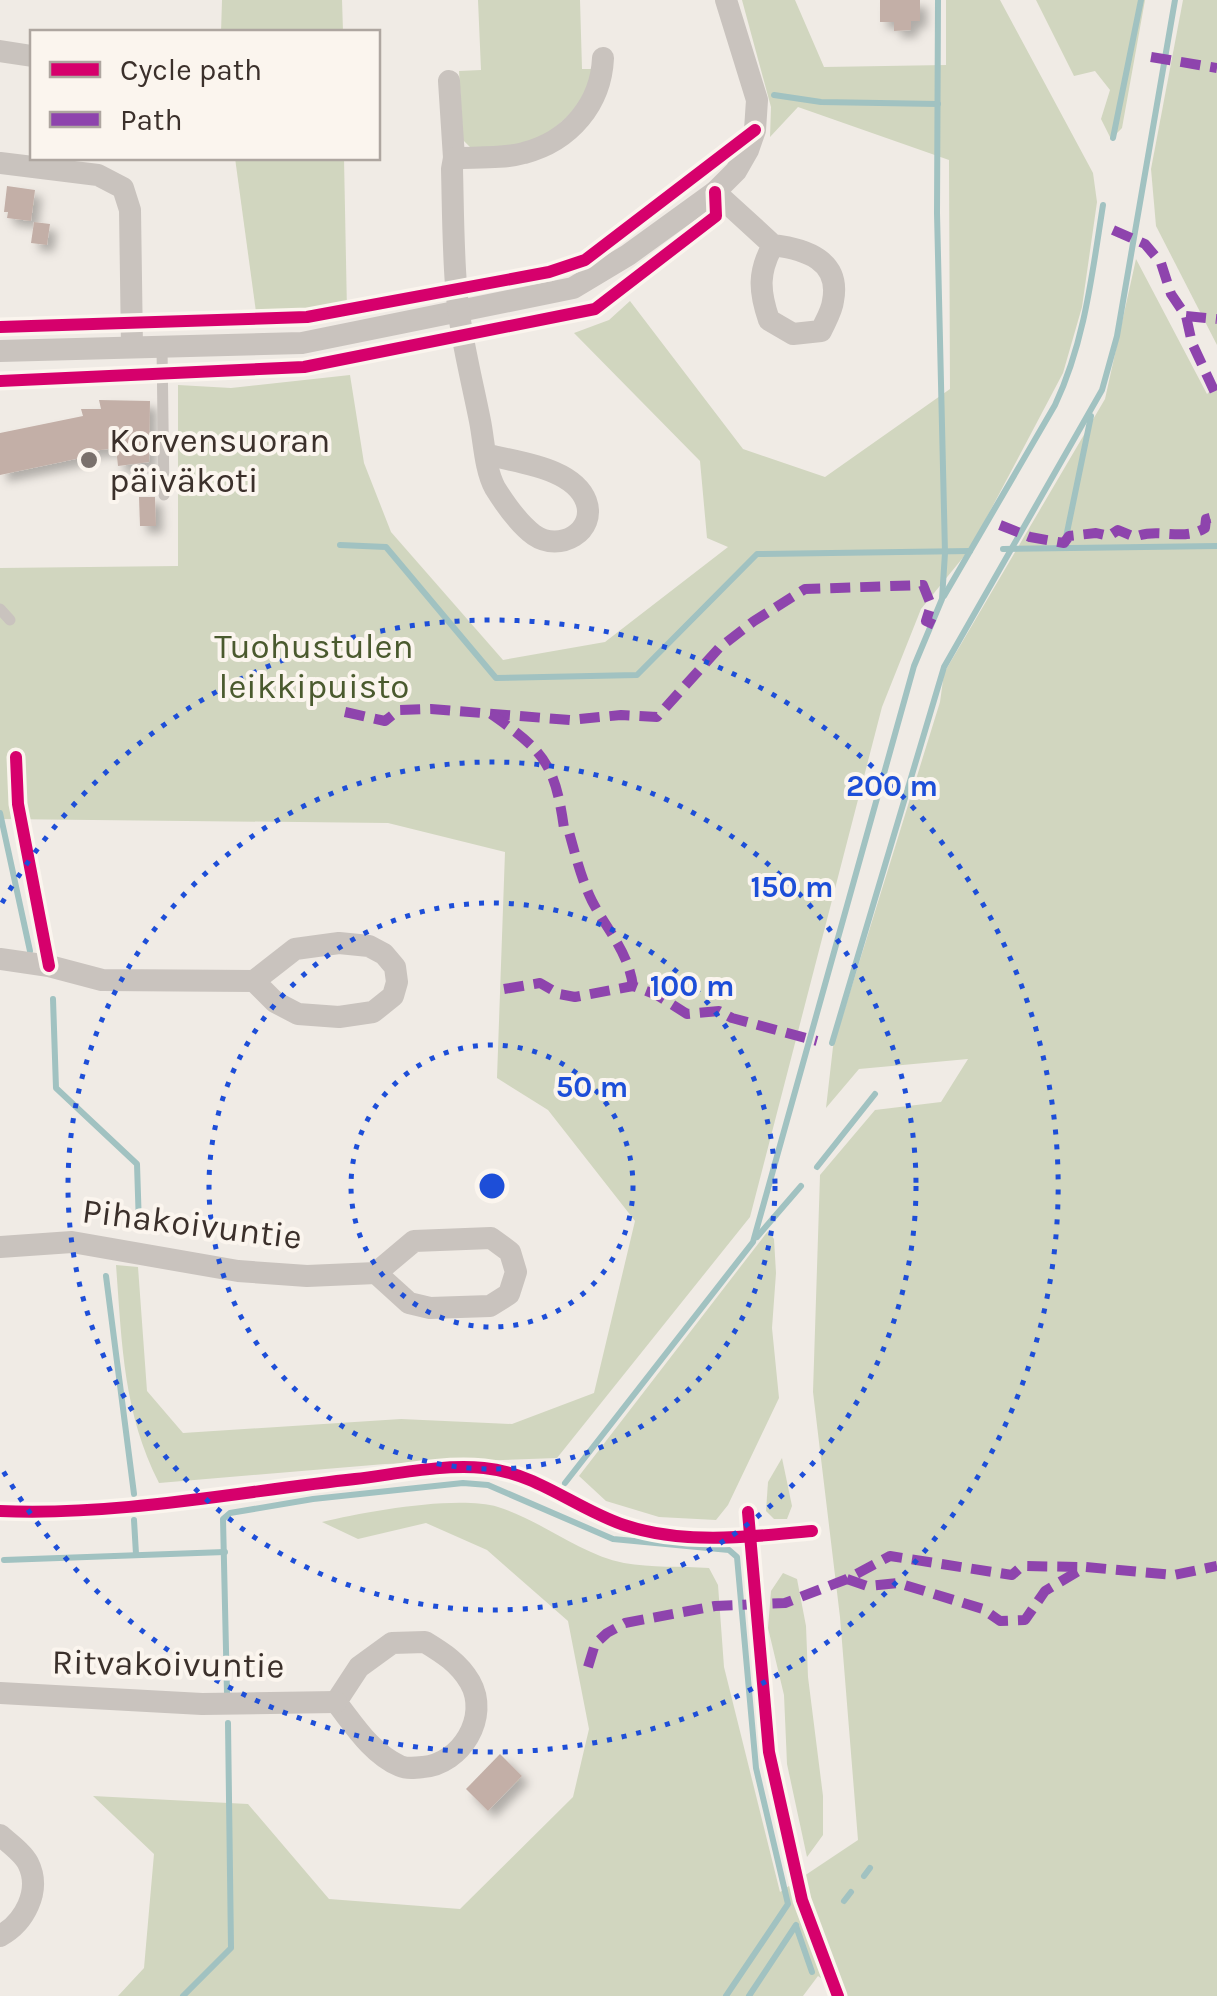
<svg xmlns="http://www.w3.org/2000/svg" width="1217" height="1996" viewBox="0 0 1217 1996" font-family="Karla,sans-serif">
	<defs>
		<filter id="shadow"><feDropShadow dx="7" dy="7" stdDeviation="5" flood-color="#0004"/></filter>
	</defs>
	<rect width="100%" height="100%" fill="#f0ebe5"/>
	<!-- green -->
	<g fill="#d1d6bf">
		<polygon points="222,0 342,0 343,32 221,32"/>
		<path d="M 478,0 L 580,0 L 582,69 L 595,69 C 595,97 547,141 520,147 C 506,151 487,148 472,149 L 463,140 L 459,71 L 481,70 Z"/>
		<path d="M 742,0 L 795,0 L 824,67 L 946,65 L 946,0 L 1000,0 L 1093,173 L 1097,202 L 1082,307 L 1063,373 L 970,549 L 921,609 L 882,707 L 750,1217 L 557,1458 L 385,1464 L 159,1483 C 123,1412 122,1344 116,1265 L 138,1267 L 147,1391 L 183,1433 L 401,1419 L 512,1424 L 594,1393 L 635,1221 L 548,1110 L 497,1078 L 505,852 L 388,823 L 0,819 L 0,568 L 178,566 L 178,385 L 231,388 L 350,375 L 364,463 L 391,532 L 503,660 L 605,642 L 728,547 L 707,538 L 700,461 L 574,333 L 609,320 L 630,301 L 743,449 L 825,477 L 950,389 L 949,160 L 798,107 L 770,137 L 771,107 Z"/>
		<polygon points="1036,0 1145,0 1122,128 1111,139 1101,119 1110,90 1095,71 1074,76"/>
		<polygon points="1183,0 1217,0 1217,345 1156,226 1151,169"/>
		<polygon points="235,158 344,158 347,311 256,312"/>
		<path d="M 1136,259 L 1207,394 L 1217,384 L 1217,1996 L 847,1996 L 818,1976 L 803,1996 L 118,1996 L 144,1968 L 154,1854 L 93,1796 L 248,1804 L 329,1899 L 460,1909 L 573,1797 L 589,1729 L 568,1621 L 487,1550 L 426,1523 L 358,1539 L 322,1522 C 365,1512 456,1495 498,1507 C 541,1520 579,1554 624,1563 C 651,1568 681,1566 709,1568 L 718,1585 L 724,1667 L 780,1892 L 858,1840 L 840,1617 L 813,1392 L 820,1175 L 875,1110 L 941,1102 L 968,1059 L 859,1069 L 826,1108 L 833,1047 L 940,702 L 944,673 L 1105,399 Z"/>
		<polygon points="768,1231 774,1239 776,1273 772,1328 779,1398 728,1505 716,1520 659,1517 606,1501 579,1476"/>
		<polygon points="782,1458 792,1506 787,1519 774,1519 766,1511 768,1482"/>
		<polygon points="783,1573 797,1579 806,1626 808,1677 823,1796 823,1835 807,1857 787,1764 784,1695 768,1628 771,1591"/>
	</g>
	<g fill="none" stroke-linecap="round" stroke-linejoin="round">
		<!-- stream -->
		<g stroke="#a1c2c1" stroke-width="6">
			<polyline points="774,95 821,102 938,104"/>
			<polyline points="1113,138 1141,0"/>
			<polyline points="340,545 386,547 496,678 637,675 757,554 970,551"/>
			<polyline points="1064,547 1091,416"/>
			<polyline points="1003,549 1217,546"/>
			<path d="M 944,596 L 1055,405 C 1085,341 1092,274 1103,205"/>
			<polyline points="0,813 30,951"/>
			<polyline points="53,999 56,1088 137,1164 139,1226"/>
			<polyline points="832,1043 944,667 1102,390 1117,336 1175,0"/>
			<polyline points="817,1167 875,1094"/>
			<polyline points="757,1237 801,1186"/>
			<polyline points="106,1276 134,1494"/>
			<polyline points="565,1483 753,1242 914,666 942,599 945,553 937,213 938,0"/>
			<polyline points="134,1520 136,1554"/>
			<polyline points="4,1560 225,1552"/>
			<polyline points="227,1693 223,1519 230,1513 313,1499 463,1483 488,1485 613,1539 729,1550 737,1557 756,1768 788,1904 726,1996"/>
			<polyline points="864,1876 870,1868"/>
			<polyline points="844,1901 851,1892"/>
			<polyline points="796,1926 812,1972"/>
			<polyline points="183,1996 231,1948 228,1723"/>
			<polyline points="749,1996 796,1925"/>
		</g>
	</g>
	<!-- building -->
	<g fill="#c3afa7" filter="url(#shadow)">
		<polygon points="880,0 920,0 920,21 911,21 911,30 894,31 894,22 880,22"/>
		<polygon points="7,186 35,190 31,221 7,218 8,212 4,212"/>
		<polygon points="34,222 50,224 47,245 31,243"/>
		<polygon points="99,400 150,401 149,462 118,466 116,448 84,452 85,457 0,475 0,433 83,416 81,409 101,409"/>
		<polygon points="139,497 155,497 156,526 140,526"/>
		<polygon points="500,1754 522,1776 488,1811 466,1789"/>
	</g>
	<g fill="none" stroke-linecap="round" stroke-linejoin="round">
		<!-- lane -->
		<g stroke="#c9c3be" stroke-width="11">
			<polyline points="162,347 164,495"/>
			<polyline points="0,609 10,620"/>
		</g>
		<!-- street -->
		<g stroke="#c9c3be" stroke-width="22">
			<polyline points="0,51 32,56"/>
			<polyline points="449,81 454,158"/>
			<polyline points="0,163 98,175 123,188 130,210 132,347"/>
			<path d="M 715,192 L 773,245 C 758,272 759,291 769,320 L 793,334 L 821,331 C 825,322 832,311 833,301 C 841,260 805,249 773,245"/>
			<polyline points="0,351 302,343 573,288 628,255 715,192 736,171 748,150 755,130 757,100 726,0"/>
			<path d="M 486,454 C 517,463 573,467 586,501 C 597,531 560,553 534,535 C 519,524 505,504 495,488 C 485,470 484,441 480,421 C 471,376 459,330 456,285 C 453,246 453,208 452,169 L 454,158 C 476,157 503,159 524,153 C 570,141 601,104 603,58"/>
			<polyline points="0,959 49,966 102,980 254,981 295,949 339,943 369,946 384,954 395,967 397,982 393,996 373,1012 339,1017 298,1014 275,1002 254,981"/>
			<polyline points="0,1247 72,1242 238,1271 307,1276 376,1273 414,1241 491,1238 510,1252 516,1272 509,1294 490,1306 430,1308 409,1303 376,1273"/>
			<path d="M 425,1642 C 443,1653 459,1663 470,1682 C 490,1717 461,1764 423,1767 C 415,1768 407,1769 400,1766 C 372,1754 354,1725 336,1702 L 359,1667 L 392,1643 Z"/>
			<polyline points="0,1693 202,1704 336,1702"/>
			<path d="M 0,1835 C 9,1843 23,1853 28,1863 C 42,1891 24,1923 0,1936"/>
		</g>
		<!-- quiet -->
		<g stroke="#8e44ad" stroke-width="10" stroke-dasharray="20 10" stroke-linecap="butt">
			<polyline points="1151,57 1217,68"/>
			<polyline points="1113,230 1145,244 1161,263 1171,294 1186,316 1192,343 1217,397"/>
			<polyline points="1186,316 1217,319"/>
			<path d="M 1000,525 L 1030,537 L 1064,543 L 1069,536 L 1096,533 L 1109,536 L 1118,530 L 1135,537 C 1158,527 1183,542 1205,528 L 1206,519 L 1217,516"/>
			<polyline points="345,712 385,721 399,710 431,709 570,720 621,715 657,717 719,648 754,621 805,589 923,585 931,605 926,621 943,629"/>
			<path d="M 491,714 C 544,751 555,764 564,828 L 569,832 C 575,854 582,881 592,901 C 607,930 628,951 633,986 L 657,995 L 687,1014 L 719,1011 L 732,1018 L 817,1041"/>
			<polyline points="504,989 540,983 559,994 575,997 633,986"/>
			<polyline points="847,1579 867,1586 898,1583 983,1609 1000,1621 1025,1620 1045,1591 1085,1567 1174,1575 1217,1566"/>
			<polyline points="588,1667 595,1644 607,1633 625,1623 715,1606 785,1603 847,1579 890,1556 1012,1575 1022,1566 1085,1567"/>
		</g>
		<defs>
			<g id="cycleway">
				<polyline points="0,327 307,317 549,272 585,260 755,130"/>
				<polyline points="0,381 304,367 595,309 716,216 715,192"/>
				<polyline points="16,757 18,804 49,966"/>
				<path d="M 0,1511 C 119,1516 237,1492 355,1479 C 397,1474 442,1464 484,1468 C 537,1473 576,1509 624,1525 C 683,1545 751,1537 812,1531"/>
				<polyline points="748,1512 769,1752 802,1900 838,1996"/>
			</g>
		</defs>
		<!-- cycleway casing -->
		<use href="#cycleway" stroke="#fbf5ee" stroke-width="19"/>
		<!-- cycleway -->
		<use href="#cycleway" stroke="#d6006c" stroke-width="12"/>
	</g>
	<!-- distance rings -->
	<g fill="none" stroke="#1d4ed8" stroke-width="5" stroke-dasharray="5 10">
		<circle cx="492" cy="1186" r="141"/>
		<circle cx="492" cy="1186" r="283"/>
		<circle cx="492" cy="1186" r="424"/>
		<path d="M2 903A566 566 0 1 1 2 1469"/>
	</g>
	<!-- markers -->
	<circle fill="#7a716c" stroke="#fbf5ee" stroke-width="4" cx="89" cy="460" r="10"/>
	<g text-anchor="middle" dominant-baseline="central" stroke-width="8" stroke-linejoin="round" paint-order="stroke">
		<!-- poi labels -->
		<g font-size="35" fill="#3b302b" stroke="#fbf5ee" text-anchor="start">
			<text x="109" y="440">Korvensuoran<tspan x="109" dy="40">päiväkoti</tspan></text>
		</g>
		<!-- park labels -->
		<g font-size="35" fill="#4a5a2e" stroke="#fbf5ee">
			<text x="314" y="646">Tuohustulen<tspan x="314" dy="40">leikkipuisto</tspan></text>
		</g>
		<!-- street labels -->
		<g font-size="35" fill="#3b302b" stroke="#fbf5ee">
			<text transform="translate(192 1224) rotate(7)">Pihakoivuntie</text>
			<text transform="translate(168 1664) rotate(1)">Ritvakoivuntie</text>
		</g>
	</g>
	<circle cx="492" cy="1186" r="15" fill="#1d4ed8" stroke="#fbf5ee" stroke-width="5"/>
	<g font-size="30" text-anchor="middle" font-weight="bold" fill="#1d4ed8" stroke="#fbf5ee" stroke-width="8" stroke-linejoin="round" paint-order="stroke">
		<text x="892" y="796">200 m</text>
		<text x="792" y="897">150 m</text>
		<text x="692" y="996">100 m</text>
		<text x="592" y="1097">50 m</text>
	</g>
	<!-- legend -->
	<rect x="30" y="30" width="350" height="130" fill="#fbf5ee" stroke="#aea6a0" stroke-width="2.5"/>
	<rect x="50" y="62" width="50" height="15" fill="#d6006c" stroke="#aea6a0" stroke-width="2.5"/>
	<text x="120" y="80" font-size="30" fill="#3b302b">Cycle path</text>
	<rect x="50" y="112" width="50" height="15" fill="#8e44ad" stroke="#aea6a0" stroke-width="2.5"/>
	<text x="120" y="130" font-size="30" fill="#3b302b">Path</text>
</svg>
